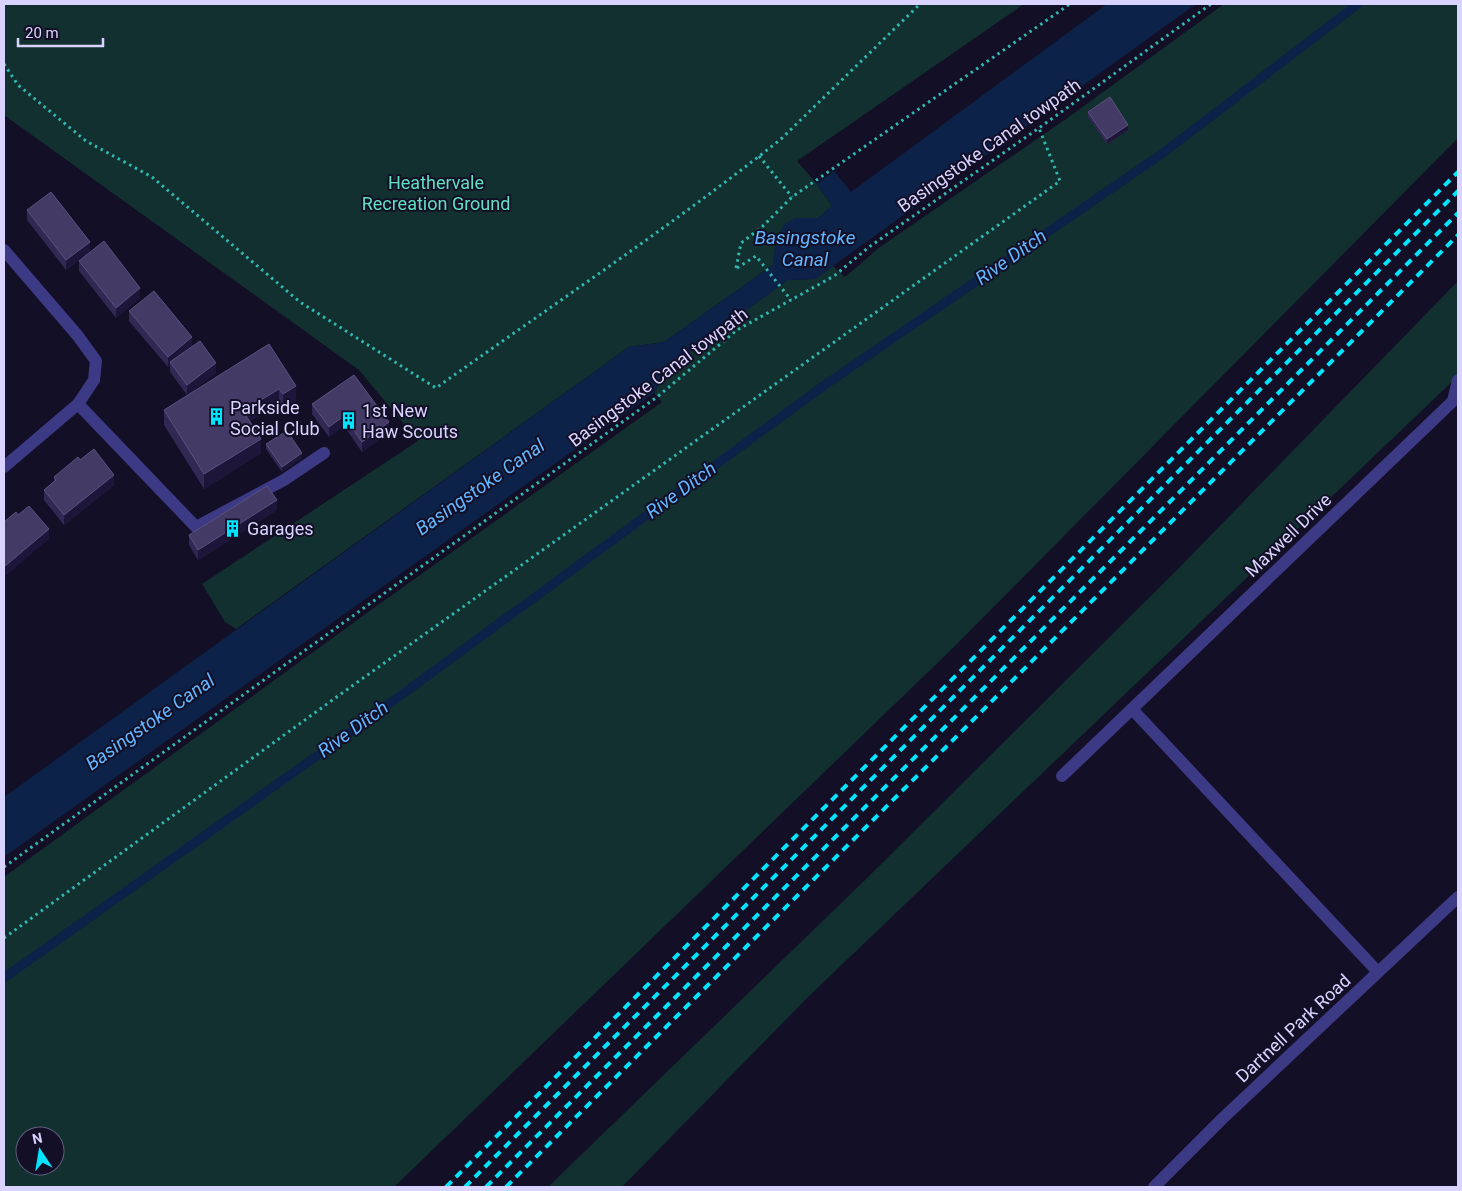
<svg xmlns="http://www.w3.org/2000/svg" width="1462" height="1191" viewBox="0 0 1462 1191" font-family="Roboto,sans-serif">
	<rect width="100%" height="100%" fill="#130f26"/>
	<!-- green -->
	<g fill="#12302f" fill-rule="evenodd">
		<polygon points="4,4 1024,4 797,161 817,184 832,206 818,218 795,218 776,238 773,265 664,342 629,347 236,629 225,622 202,584 418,441 359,370 4,115"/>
		<path d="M 1224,4 L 1458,4 L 1458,138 L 954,647 L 394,1187 L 4,1187 L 4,877 L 371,610 L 662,402 L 654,393 L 672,363 L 788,280 L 815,279 L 833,266 L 845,277 L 880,247 L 1066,119 ZM 25,1136 L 55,1136 L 55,1166 L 25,1166 Z"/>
		<polygon points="1458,281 1458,376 808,997 622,1187 548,1187 863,882 1178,569"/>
	</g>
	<!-- water -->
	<polygon fill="#0c2248" points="1107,4 1196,4 815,279 788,280 673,363 654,393 4,857 4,797 629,347 664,342 773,265 776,238 785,224 795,218 818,218 832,206 817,184 834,171 851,192"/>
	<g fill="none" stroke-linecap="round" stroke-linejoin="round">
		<!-- stream -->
		<polyline stroke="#0c2248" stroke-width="9" points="4,978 352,731 822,387 1163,153 1358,4"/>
		<!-- path -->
		<g stroke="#2fb8b0" stroke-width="3" stroke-dasharray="2.5 4" stroke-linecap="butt">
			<path d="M 4,64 L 18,85 L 86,141 L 152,177 L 300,302 L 436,388 C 551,306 670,227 781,139 L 920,4"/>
			<polyline points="759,156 792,197"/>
			<polyline points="736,268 741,243 762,227 792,197 1070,4"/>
			<polyline points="737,268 756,256 791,300"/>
			<polyline points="4,867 657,397 737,330 834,276 869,247 1039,128 1211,4"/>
			<polyline points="4,938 338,696 1060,181 1039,128"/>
		</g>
		<!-- lane -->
		<polyline stroke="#3d3a85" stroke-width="12" points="78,404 196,527 284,480 324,453"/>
		<!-- street -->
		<g stroke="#3d3a85" stroke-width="12">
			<polyline points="4,250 78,336 96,361 94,380 78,404 4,467"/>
			<polyline points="1132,709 1378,972"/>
			<polyline points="1062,776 1453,401 1458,380"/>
			<polyline points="1154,1187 1223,1118 1458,897"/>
		</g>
		<!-- rail -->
		<g stroke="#00e5ff" stroke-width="4" stroke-dasharray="8 6" stroke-linecap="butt">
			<polyline points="446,1187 1458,172"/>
			<polyline points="465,1187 1458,191"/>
			<polyline points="486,1187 1458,213"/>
			<polyline points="506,1187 1458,235"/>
		</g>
	</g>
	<!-- wall -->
	<g fill="#312854">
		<polygon points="1088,112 1128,130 1107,144 1088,117"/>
		<polygon points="27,210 90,252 66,270 27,220"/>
		<polygon points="79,261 140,298 116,318 79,271"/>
		<polygon points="129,311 192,347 216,373 187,395 170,372 170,365 168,367 129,321"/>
		<polygon points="269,344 296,401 283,409 279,403 250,421 261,453 204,489 164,425 164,410"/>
		<polygon points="312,404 389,432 362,452 344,426 329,437 312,414"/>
		<polygon points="266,444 302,458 282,472 266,449"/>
		<polygon points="80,460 114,485 64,525 44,500 44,490 54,481 54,477"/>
		<polygon points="277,510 198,560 189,545 189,535"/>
	</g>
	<!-- shaded-wall -->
	<g fill="#1d163a">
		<polygon points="1128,125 1128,130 1107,144 1107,139"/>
		<polygon points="90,242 90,252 66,270 66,260"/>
		<polygon points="140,288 140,298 116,318 116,308"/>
		<polygon points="192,337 192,347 170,362 170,365 168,367 168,357"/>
		<polygon points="216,363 216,373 187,395 187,385"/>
		<polygon points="296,386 296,401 283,409 283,394"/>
		<polygon points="279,389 279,403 243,425 243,411"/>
		<polygon points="344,416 344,426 329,437 329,427"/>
		<polygon points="389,422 389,432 362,452 362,442"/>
		<polygon points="261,439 261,453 204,489 204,474"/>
		<polygon points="302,453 302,458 282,472 282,467"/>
		<polygon points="114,475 114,485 64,525 64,515"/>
		<polygon points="277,500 277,510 198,560 198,550"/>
		<polygon points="49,529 49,539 4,577 4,567"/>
	</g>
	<!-- building -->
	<g fill="#433a66" stroke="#5a527e">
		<polygon points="1110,97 1128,125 1107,139 1088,112"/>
		<polygon points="51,192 90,242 66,260 27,210"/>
		<polygon points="104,241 140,288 116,308 79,261"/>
		<polygon points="154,291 192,337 168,357 129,311"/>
		<polygon points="200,341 216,363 187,385 170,362"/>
		<polygon points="269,344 296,386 283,394 279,389 243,411 261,439 204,474 164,410"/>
		<polygon points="354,375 389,422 362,442 344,416 329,427 312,404"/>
		<polygon points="287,431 302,453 282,467 266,444"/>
		<polygon points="94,449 114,475 64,515 44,490 56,480 54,477 78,457 80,460"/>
		<polygon points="267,486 277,500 198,550 189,535"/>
		<polygon points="29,506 49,529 4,567 4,522 16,512 18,515"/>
	</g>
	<!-- icons -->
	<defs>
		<symbol id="building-bare" viewBox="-9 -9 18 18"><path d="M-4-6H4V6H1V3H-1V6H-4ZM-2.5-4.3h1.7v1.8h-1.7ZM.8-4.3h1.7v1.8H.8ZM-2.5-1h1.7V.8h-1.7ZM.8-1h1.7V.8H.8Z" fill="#00e5ff" stroke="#130f26" stroke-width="2.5" paint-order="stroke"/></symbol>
	</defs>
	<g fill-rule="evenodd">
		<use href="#building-bare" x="204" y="404" width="25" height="25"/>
		<use href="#building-bare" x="336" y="408" width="25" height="25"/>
		<use href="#building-bare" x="220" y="516" width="25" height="25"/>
	</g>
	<g text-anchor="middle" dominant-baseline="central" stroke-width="4" stroke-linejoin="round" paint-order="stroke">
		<!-- street labels -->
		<g font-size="18" fill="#d9d4ff" stroke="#130f26">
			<text transform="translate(989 145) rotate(-35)">Basingstoke Canal towpath</text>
			<text transform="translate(658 377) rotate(-37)">Basingstoke Canal towpath</text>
			<text transform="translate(1288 535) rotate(-44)">Maxwell Drive</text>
			<text transform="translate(1293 1028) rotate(-43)">Dartnell Park Road</text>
		</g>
		<!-- park labels -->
		<g font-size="18" fill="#5fe0c0" stroke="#130f26">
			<text x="436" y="182">Heathervale<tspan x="436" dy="21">Recreation Ground</tspan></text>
		</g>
		<!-- poi labels -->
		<g font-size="18" fill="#d9d4ff" stroke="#130f26" text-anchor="start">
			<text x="230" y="407">Parkside<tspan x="230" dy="21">Social Club</tspan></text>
			<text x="362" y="410">1st New<tspan x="362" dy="21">Haw Scouts</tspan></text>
			<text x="247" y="528">Garages</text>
		</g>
		<!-- water labels -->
		<g font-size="19" font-style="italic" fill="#62b6ff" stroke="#130f26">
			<text x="805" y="237">Basingstoke<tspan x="805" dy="22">Canal</tspan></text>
			<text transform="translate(1011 257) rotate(-35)">Rive Ditch</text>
			<text transform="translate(480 487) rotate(-35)">Basingstoke Canal</text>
			<text transform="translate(681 490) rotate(-36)">Rive Ditch</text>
			<text transform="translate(150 722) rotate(-35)">Basingstoke Canal</text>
			<text transform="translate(353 729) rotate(-36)">Rive Ditch</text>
		</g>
	</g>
	<!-- border -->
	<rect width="1462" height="1191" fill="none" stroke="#d9d4ff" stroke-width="10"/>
	<!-- north arrow -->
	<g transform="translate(40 1151) rotate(348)"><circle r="24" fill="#130f26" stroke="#625e7d"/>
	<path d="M0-4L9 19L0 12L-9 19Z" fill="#00e5ff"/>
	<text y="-8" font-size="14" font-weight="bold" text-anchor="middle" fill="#d9d4ff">N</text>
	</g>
	<!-- scale -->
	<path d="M18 38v8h85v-8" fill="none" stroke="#d9d4ff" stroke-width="2.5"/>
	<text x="25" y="38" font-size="15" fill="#d9d4ff" stroke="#130f26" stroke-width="4" paint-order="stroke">20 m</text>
</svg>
